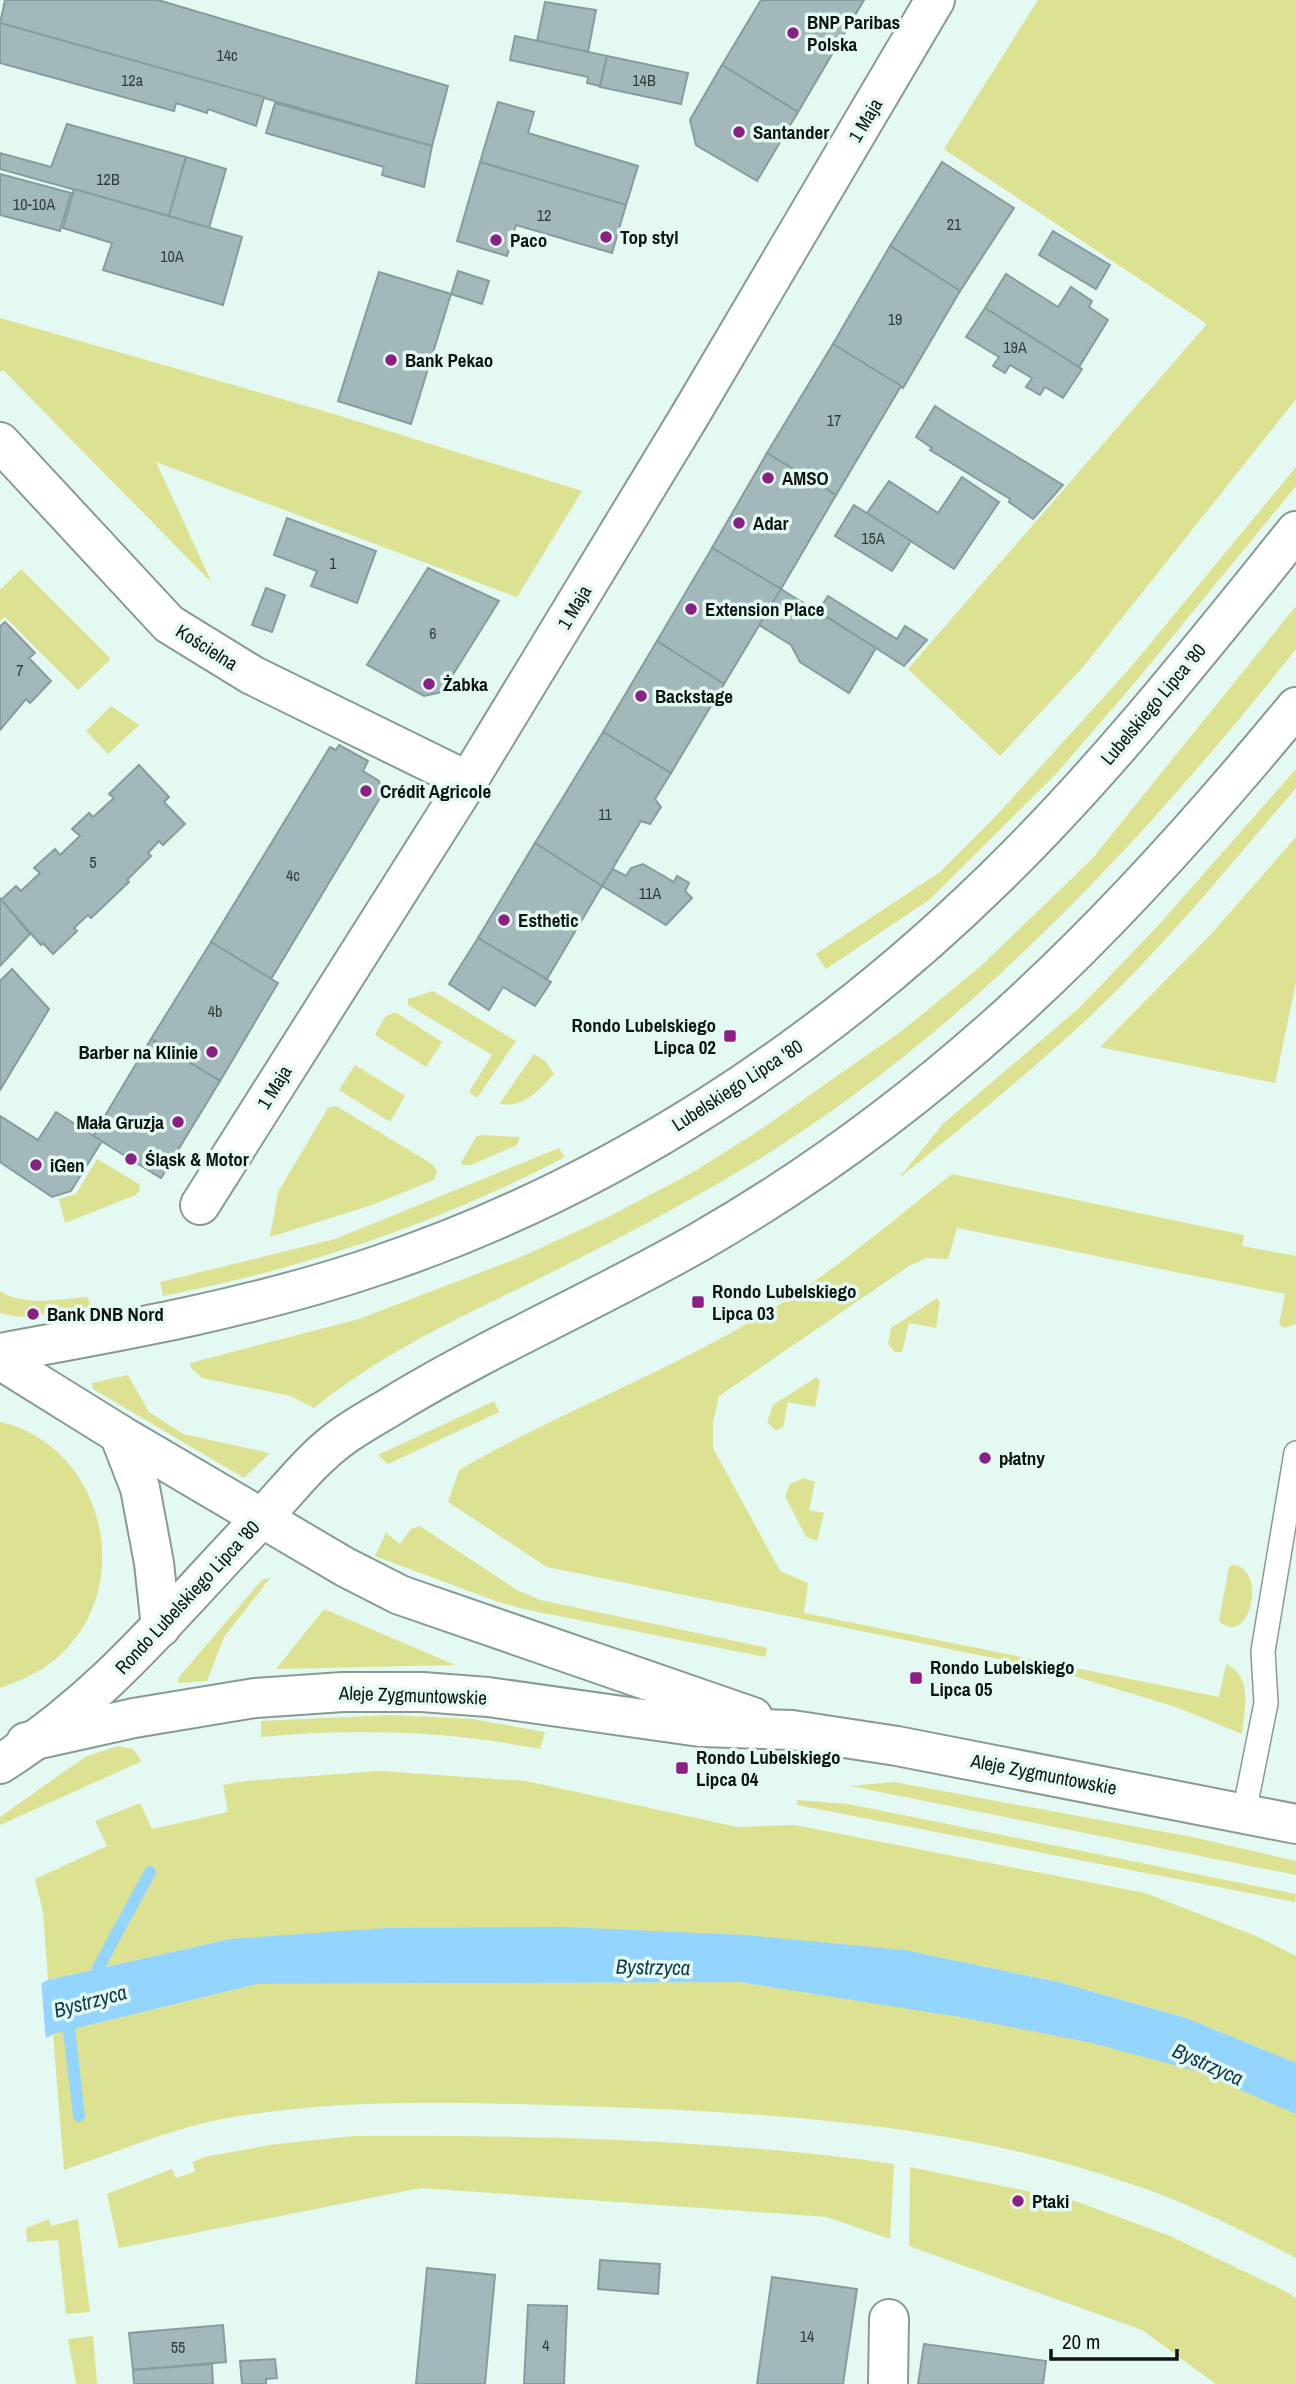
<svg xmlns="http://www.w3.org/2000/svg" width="1296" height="2384" viewBox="0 0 1296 2384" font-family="'Archivo Narrow',sans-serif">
	<rect width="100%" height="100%" fill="#e4f9f2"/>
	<!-- green -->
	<g fill="#dde192">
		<polygon points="1038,0 1296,0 1296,399 1083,667 1000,756 908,669 1207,324 944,149"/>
		<polygon points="0,318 334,414 582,491 517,597 156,462 212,583 3,370 0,372"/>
		<polygon points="1296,467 1296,486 1132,686 1056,774 929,900 826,969 816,954 940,872 996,816 1131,667"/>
		<polygon points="21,569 111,659 78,690 5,617 0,621 0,590"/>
		<path d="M 1296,606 L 1296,649 C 1144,840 973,1025 764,1156 C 688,1203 607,1245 526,1285 C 449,1323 383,1353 314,1408 L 291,1396 L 202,1378 L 191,1368 L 190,1363 L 359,1319 L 521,1257 L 608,1217 L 690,1174 L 757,1132 L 903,1030 L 981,966 L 1092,859 Z"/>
		<polygon points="111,706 139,725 108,754 86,731"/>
		<path d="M 1296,769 L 1296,788 C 1228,867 1162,950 1085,1021 C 1025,1076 962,1128 898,1179 L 943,1124 L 1079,1008 L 1156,928 Z"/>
		<polygon points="1296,837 1296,982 1275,1083 1100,1047 1213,932"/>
		<polygon points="433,991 516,1041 477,1098 469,1092 492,1055 408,1005 408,999"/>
		<polygon points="395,1012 442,1042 426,1067 375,1035 385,1017"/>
		<path d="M 534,1054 L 545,1061 L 554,1074 C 538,1091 524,1108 499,1104 Z"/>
		<polygon points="355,1065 405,1096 390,1122 339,1090"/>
		<polygon points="336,1106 432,1164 437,1171 434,1180 372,1205 270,1237 278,1192 328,1108"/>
		<polygon points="481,1135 520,1137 517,1145 471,1165 463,1165 461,1163 476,1137"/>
		<path d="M 559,1148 L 565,1157 C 439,1223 303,1269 163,1296 L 160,1282 L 335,1239 Z"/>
		<polygon points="97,1159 139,1184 140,1189 136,1195 65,1223 59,1199 76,1194"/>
		<path d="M 952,1174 L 1244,1235 L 1242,1246 L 1296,1256 L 1296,1324 L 1285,1328 L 1279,1325 L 1285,1294 L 957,1228 L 948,1259 L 926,1258 L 909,1266 L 719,1396 L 713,1422 L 713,1448 L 780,1571 L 808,1583 L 804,1613 L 1219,1697 L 1226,1664 C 1254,1678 1244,1707 1242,1734 L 1176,1707 L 1057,1671 L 547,1567 L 448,1502 L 459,1470 C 556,1414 662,1374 759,1317 C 828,1277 889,1223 952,1174 Z"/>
		<path d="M 0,1291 C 24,1307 59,1299 87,1297 L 92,1308 L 18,1317 L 0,1313 Z"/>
		<polygon points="937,1298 940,1302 936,1328 909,1323 902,1352 895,1352 888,1344 891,1328"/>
		<polygon points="128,1375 149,1412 183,1434 270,1453 244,1478 93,1389 92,1383"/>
		<polygon points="817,1377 820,1381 815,1407 788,1402 783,1427 776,1431 767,1422 773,1405"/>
		<polygon points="494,1401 499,1412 388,1464 378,1455"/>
		<path d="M 0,1422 C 99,1444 135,1574 68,1647 C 49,1668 26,1679 0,1688 Z"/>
		<polygon points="804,1478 815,1482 809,1510 824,1513 817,1541 806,1537 785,1496 790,1484"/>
		<polygon points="420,1526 517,1590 540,1600 759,1646 767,1648 765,1657 528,1610 498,1602 375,1556 386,1533 400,1544 411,1529"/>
		<path d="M 1233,1565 C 1268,1568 1250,1649 1219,1621 L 1229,1567 Z"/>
		<polygon points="271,1577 224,1637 207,1681 178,1683 179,1677 262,1580"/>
		<polygon points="324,1609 455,1665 276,1669"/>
		<path d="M 391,1715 L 472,1719 L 545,1732 L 540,1749 C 447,1731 356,1728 261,1737 L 261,1721 Z"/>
		<polygon points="117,1746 133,1749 142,1761 0,1825 0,1817 85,1757"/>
		<polygon points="380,1771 526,1781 737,1827 794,1825 1145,1893 1256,1936 1296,1956 1296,2063 1186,2018 1058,1982 905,1950 230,1939 48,1980 43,1912 35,1879 107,1846 95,1821 140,1803 152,1829 228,1812 223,1785 245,1781"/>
		<polygon points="894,1782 1192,1837 1296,1861 1296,1875 850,1786"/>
		<polygon points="797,1800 848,1804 1296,1894 1295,1902 797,1805"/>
		<path d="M 739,1982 C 891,2006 1047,2024 1194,2070 C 1228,2081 1260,2098 1293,2112 L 1296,2114 L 1296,2258 C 1243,2231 1191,2204 1134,2185 C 956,2122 763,2112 576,2106 C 459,2102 343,2098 228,2118 C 172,2128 117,2152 64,2170 L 53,2034 L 257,1984 Z"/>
		<path d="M 354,2136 C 534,2135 716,2139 894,2164 L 890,2239 L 827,2217 L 421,2188 L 119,2248 L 107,2194 L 172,2169 L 176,2178 L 195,2172 L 193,2162 L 204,2157 L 277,2144 Z"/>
		<polygon points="910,2167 1075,2201 1170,2236 1285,2291 1296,2298 1296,2384 1216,2384 1142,2330 909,2246"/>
		<polygon points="49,2219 51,2226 78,2219 90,2312 66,2314 58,2240 27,2242 26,2228"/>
		<polygon points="93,2336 97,2384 76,2384 68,2339"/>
	</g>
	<!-- water -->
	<polygon fill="#93d5ff" points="563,1927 744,1935 905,1950 1058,1982 1186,2018 1296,2063 1296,2114 1196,2071 1092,2043 960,2017 739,1982 257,1984 53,2034 0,2064 0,2004 48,1980 230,1939 387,1928"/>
	<!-- pier -->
	<polygon fill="#e4f9f2" points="41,1979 46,2042 0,2067 0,2000"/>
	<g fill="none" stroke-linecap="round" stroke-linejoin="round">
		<!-- stream -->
		<g stroke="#93d5ff" stroke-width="12">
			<polyline points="98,1968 150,1872"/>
			<polyline points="69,2030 79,2116"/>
		</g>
	</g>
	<!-- building -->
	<g fill="#a2b8ba" stroke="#879c9e" stroke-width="2">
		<polygon points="5,0 158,0 448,86 432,146 0,23"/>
		<polygon points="761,0 864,0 798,112 722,65"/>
		<polygon points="545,2 596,10 588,52 537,41"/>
		<polygon points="0,23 264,97 256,126 208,109 207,113 176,103 174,111 0,63"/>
		<polygon points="515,36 607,56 600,86 587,83 588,77 510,60"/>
		<polygon points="607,56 688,73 681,104 600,87"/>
		<polygon points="722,65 798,112 757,181 696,145 690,120"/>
		<polygon points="498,102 534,112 528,133 638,166 626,205 480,162"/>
		<polygon points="275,103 432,146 424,187 382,175 384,167 266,133"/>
		<polygon points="67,124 186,157 169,216 0,169 0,153 51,167"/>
		<polygon points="186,157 226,169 209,228 169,216"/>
		<polygon points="480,162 626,205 612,253 516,225 507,256 457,241"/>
		<polygon points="942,162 1014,208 960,291 890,246"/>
		<polygon points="0,174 71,193 60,231 0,215"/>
		<polygon points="74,189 242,237 223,305 103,270 112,243 63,228"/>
		<polygon points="1053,231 1110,265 1096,289 1039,255"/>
		<polygon points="890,246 960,291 903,388 833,344"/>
		<polygon points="458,271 489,281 482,304 451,294"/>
		<polygon points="379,272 451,294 411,424 338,401"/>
		<polygon points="1006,274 1058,307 1071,287 1092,301 1089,307 1108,320 1079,367 985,308"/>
		<polygon points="985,308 1082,369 1063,398 1045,387 1040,395 1026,387 1032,378 1010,365 1005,373 993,366 999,357 966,337"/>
		<polygon points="833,344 901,386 836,495 767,453"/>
		<polygon points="935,406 952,417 1063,485 1033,519 1009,502 1010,499 930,450 932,448 916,437"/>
		<polygon points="767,453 836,495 781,589 712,548"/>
		<polygon points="962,477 999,502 954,569 867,513 889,481 938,513"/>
		<polygon points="854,505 911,541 892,571 835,536"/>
		<polygon points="287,518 376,551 357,603 311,586 317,571 274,555"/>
		<polygon points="712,548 781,589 724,684 657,641"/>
		<polygon points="428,568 499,601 442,692 424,696 367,665"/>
		<polygon points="266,588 285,595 272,632 252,625"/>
		<polygon points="781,589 876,648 849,693 800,662 791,645 759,625"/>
		<polygon points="828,596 897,639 905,626 927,640 904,666 818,611"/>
		<polygon points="5,622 35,653 29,658 51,681 30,703 26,699 0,730 0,626"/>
		<polygon points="657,641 724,684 671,773 603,732"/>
		<polygon points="603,732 671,773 655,799 661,807 650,824 641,821 602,886 535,843"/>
		<polygon points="339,745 368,761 363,771 379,781 383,793 271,979 211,942 330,747 336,750"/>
		<polygon points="139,765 169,797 164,802 185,824 163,845 159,841 148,853 151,856 127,880 129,882 91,918 88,915 74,928 77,931 53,954 43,943 41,945 1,900 16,886 21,891 40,873 34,868 55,849 60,855 80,836 72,829 89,813 93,817 114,798 109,794"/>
		<polygon points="535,843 602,886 547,979 478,938"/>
		<polygon points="643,864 674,882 677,876 689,883 685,891 692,898 666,925 602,886 613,869 626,876 631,868"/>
		<polygon points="0,898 30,934 0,966"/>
		<polygon points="478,938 551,982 535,1006 503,987 489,1010 449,984"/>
		<polygon points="211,942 278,983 220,1081 151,1039"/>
		<polygon points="12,969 49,1009 0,1090 0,981"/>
		<polygon points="151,1039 220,1081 161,1178 93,1136"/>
		<polygon points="56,1112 102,1141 71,1191 52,1197 0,1162 0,1116 38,1140"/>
		<polygon points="600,2260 660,2264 658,2294 598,2289"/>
		<polygon points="427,2268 495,2275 485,2384 416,2384"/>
		<polygon points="772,2277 857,2289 843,2384 757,2384"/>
		<polygon points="528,2305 567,2306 564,2384 524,2384"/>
		<polygon points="223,2325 226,2362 133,2370 129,2333"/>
		<polygon points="924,2344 1046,2361 1043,2384 918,2384"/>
		<polygon points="275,2359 277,2378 266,2379 266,2384 242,2384 240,2361"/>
		<polygon points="212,2364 213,2384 134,2384 133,2370"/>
	</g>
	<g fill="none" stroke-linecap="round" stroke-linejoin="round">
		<defs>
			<polyline id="service" points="1244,1813 1266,1703 1263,1651 1296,1453"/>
			<g id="minor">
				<polyline points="0,442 169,624 252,675 468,781"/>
				<polyline points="200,1205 468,781 689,417 935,0"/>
				<polyline points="888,2384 889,2319"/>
			</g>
			<g id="tertiary">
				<polyline points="0,1360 119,1434 345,1567 400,1595 753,1717"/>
				<polyline points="119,1434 140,1488 154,1563 161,1627"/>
				<polyline points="26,1742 134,1718 255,1698 343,1692 422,1692 488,1697 700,1727 792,1730 897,1746 1296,1824"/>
			</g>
			<g id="secondary">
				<path d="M 0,1353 C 128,1330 256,1307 379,1265 C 611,1187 820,1049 994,879 C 1104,772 1200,650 1296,531"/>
				<path d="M 0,1764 C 107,1696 173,1610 259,1521 C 286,1493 311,1459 342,1437 C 360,1424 381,1413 400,1401 C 497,1343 601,1298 699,1242 C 942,1103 1120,921 1296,707"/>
			</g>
		</defs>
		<!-- service casing -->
		<use href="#service" stroke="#879b94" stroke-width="26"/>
		<!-- minor casing -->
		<use href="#minor" stroke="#879b94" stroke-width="42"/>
		<!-- tertiary casing -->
		<use href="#tertiary" stroke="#879b94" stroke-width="42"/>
		<!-- secondary casing -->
		<use href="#secondary" stroke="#879b94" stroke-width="42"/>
		<!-- service -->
		<use href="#service" stroke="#fff" stroke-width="23"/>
		<!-- minor -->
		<use href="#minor" stroke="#fff" stroke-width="38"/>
		<!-- tertiary -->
		<use href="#tertiary" stroke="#fff" stroke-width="38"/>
		<!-- secondary -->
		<use href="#secondary" stroke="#fff" stroke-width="38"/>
	</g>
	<!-- markers -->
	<g fill="#8b2084" stroke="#e4f9f2" stroke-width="2.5">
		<circle cx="793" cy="33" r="7"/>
		<circle cx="739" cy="132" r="7"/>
		<circle cx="606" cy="237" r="7"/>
		<circle cx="496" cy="240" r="7"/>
		<circle cx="391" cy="360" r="7"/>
		<circle cx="768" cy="478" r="7"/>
		<circle cx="739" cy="523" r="7"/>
		<circle cx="691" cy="609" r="7"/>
		<circle cx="429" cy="684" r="7"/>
		<circle cx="641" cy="696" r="7"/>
		<circle cx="366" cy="791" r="7"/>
		<circle cx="504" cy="920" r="7"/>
		<rect x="723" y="1029" width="14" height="14" rx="3.5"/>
		<circle cx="212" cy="1052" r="7"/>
		<circle cx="178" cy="1122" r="7"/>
		<circle cx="131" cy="1159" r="7"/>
		<circle cx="36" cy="1165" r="7"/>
		<rect x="691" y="1295" width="14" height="14" rx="3.5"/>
		<circle cx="33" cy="1314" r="7"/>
		<circle cx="985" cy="1458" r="7"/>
		<rect x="909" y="1671" width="14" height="14" rx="3.5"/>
		<rect x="675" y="1761" width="14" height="14" rx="3.5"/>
		<circle cx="1018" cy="2201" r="7"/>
	</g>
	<g text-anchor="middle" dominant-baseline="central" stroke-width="7" stroke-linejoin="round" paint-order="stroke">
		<!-- number labels -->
		<g font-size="16" fill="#333e3d">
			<text x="227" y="55">14c</text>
			<text x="132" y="80">12a</text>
			<text x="644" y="80">14B</text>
			<text x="108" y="179">12B</text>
			<text x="34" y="204">10-10A</text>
			<text x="544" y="215">12</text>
			<text x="954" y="224">21</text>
			<text x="172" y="256">10A</text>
			<text x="895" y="319">19</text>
			<text x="1015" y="347">19A</text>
			<text x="834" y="420">17</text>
			<text x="873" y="538">15A</text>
			<text x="333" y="563">1</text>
			<text x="433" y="633">6</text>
			<text x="20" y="670">7</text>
			<text x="605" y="814">11</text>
			<text x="93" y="862">5</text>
			<text x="293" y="875">4c</text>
			<text x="650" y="893">11A</text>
			<text x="215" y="1011">4b</text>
			<text x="807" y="2336">14</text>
			<text x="546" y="2345">4</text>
			<text x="178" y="2347">55</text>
		</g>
		<!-- poi labels -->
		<g font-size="19" font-weight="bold" fill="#0e1513" stroke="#e4f9f2" text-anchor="start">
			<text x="807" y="22">BNP Paribas<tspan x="807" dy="22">Polska</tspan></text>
			<text x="753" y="132">Santander</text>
			<text x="620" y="237">Top styl</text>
			<text x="510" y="240">Paco</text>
			<text x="405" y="360">Bank Pekao</text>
			<text x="782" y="478">AMSO</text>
			<text x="753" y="523">Adar</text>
			<text x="705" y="609">Extension Place</text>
			<text x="443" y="684">Żabka</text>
			<text x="655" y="696">Backstage</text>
			<text x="380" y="791">Crédit Agricole</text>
			<text x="518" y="920">Esthetic</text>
			<text x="716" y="1025" text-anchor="end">Rondo Lubelskiego<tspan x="716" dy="22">Lipca 02</tspan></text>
			<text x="198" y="1052" text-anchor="end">Barber na Klinie</text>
			<text x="164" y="1122" text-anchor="end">Mała Gruzja</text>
			<text x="145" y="1159">Śląsk &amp; Motor</text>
			<text x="50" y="1165">iGen</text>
			<text x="712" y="1291">Rondo Lubelskiego<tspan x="712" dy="22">Lipca 03</tspan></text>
			<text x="47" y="1314">Bank DNB Nord</text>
			<text x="999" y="1458">płatny</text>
			<text x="930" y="1667">Rondo Lubelskiego<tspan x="930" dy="22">Lipca 05</tspan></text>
			<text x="696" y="1757">Rondo Lubelskiego<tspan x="696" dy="22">Lipca 04</tspan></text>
			<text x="1032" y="2201">Ptaki</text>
		</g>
		<!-- street labels -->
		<g font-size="19" fill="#0e1513" stroke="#e4f9f2">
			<text transform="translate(865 120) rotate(-59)">1 Maja</text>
			<text transform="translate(574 607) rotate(-59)">1 Maja</text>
			<text transform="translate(207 647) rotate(32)">Kościelna</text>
			<text transform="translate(1153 704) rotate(-50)">Lubelskiego Lipca '80</text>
			<text transform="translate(737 1085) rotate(-33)">Lubelskiego Lipca '80</text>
			<text transform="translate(274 1087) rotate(-58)">1 Maja</text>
			<text transform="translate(187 1597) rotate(-47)">Rondo Lubelskiego Lipca '80</text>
			<text transform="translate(413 1695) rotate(2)">Aleje Zygmuntowskie</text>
			<text transform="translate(1044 1774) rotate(11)">Aleje Zygmuntowskie</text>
		</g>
		<!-- water labels -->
		<g font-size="21" font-style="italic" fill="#11384d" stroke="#e4f9f2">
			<text transform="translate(653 1967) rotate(1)">Bystrzyca</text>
			<text transform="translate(90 2001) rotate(-15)">Bystrzyca</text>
			<text transform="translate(1208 2064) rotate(24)">Bystrzyca</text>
		</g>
	</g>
	<!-- scale -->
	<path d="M1051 2349v10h126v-10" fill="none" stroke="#0e1513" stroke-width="3.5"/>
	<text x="1062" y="2349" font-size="21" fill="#0e1513" stroke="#e4f9f2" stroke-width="5" paint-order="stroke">20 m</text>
</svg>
